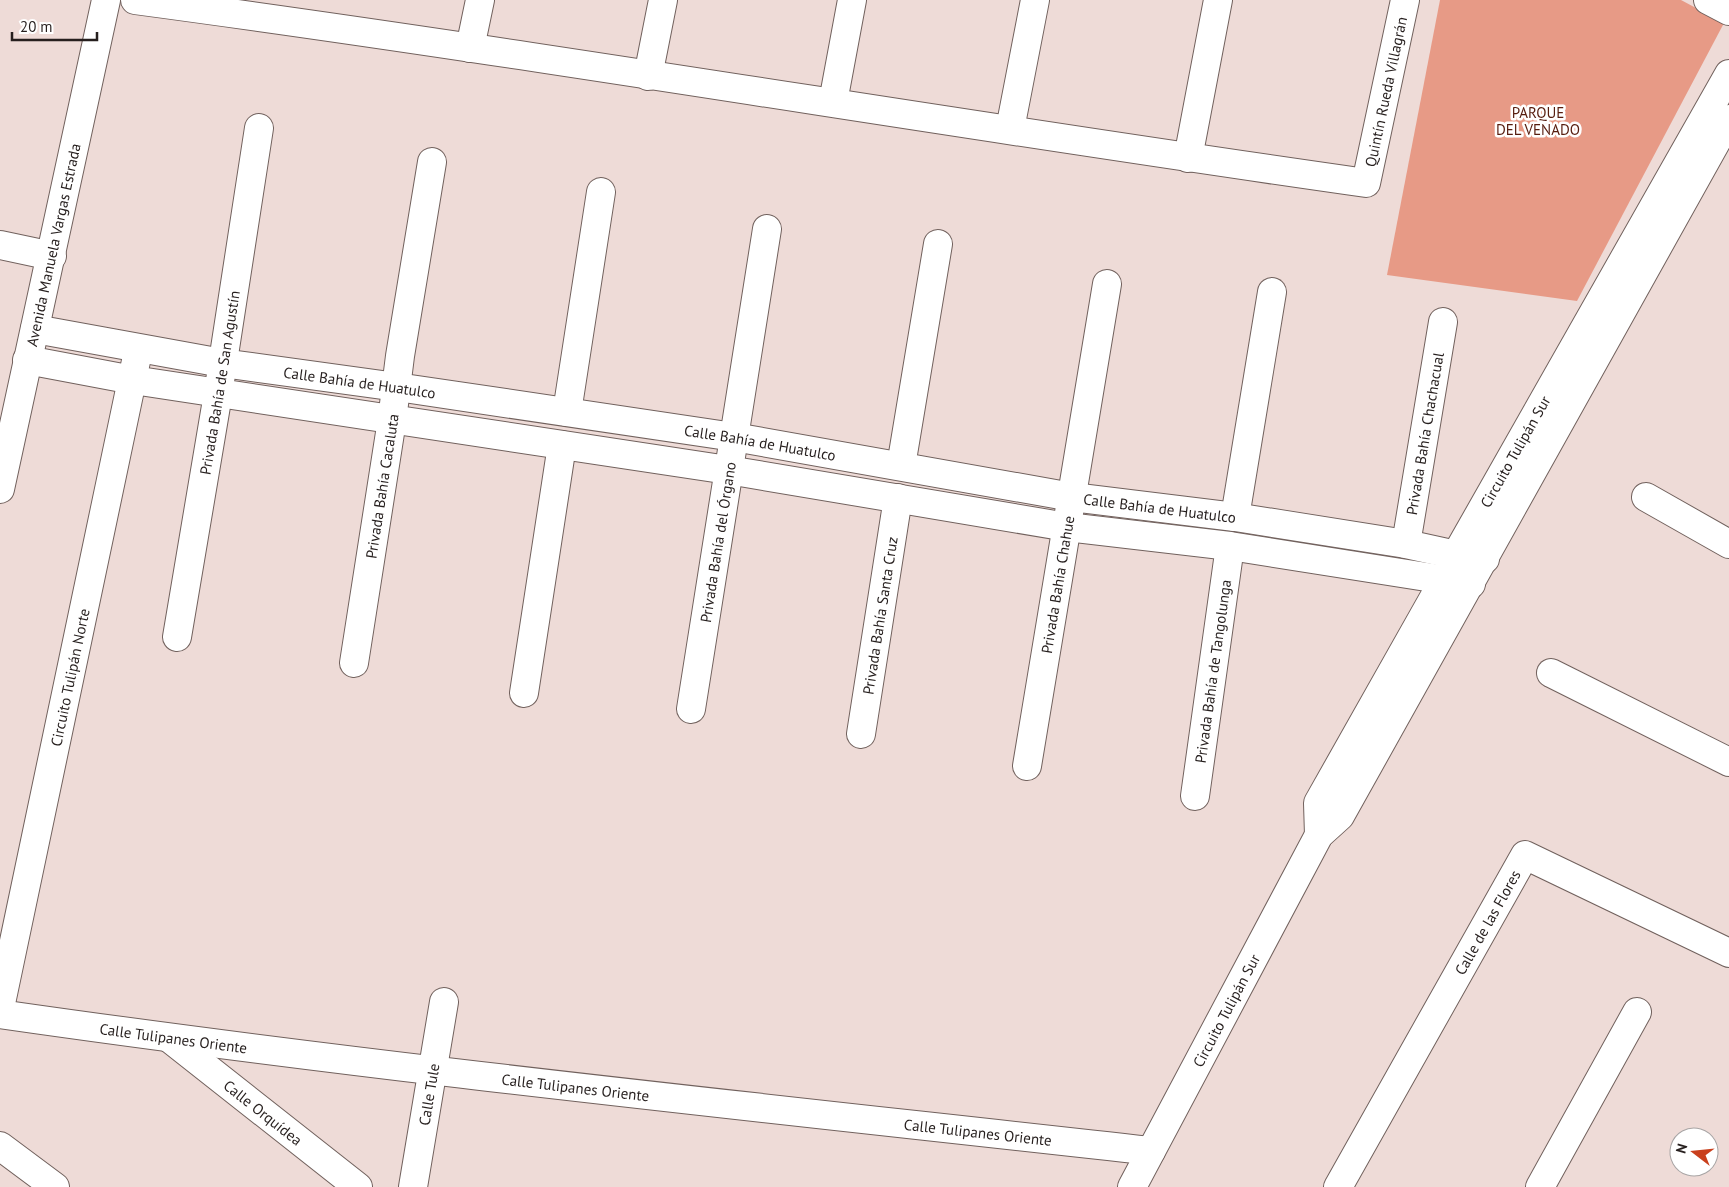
<svg xmlns="http://www.w3.org/2000/svg" width="1729" height="1187" viewBox="0 0 1729 1187" font-family="'PT Sans',sans-serif">
	<rect width="100%" height="100%" fill="#eedbd7"/>
	<!-- green -->
	<polygon fill="#e79a86" points="1440,0 1681,0 1724,23 1577,301 1387,275"/>
	<g fill="none" stroke-linecap="round" stroke-linejoin="round">
		<defs>
			<g id="street">
				<path id="s1" d="M 135,0 C 546,55 955,125 1366,183 L 1405,0"/>
				<polyline points="1708,0 1729,11"/>
				<polyline points="470,48 480,0"/>
				<polyline points="648,76 663,0"/>
				<polyline points="833,102 852,0"/>
				<polyline points="1010,129 1035,0"/>
				<polyline points="1188,158 1218,0"/>
				<polyline points="0,245 52,256"/>
				<path id="s2" d="M 35,329 L 222,363 L 397,387 L 734,437 L 1072,497 L 1235,517 L 1406,544 L 1456,555 L 1485,559"/>
				<polyline points="27,360 133,380 728,470 1067,527 1230,546 1471,584"/>
				<polyline points="567,412 601,192"/>
				<polyline points="901,466 938,244"/>
				<path id="s3" d="M 0,489 L 106,0"/>
				<polyline points="1646,497 1729,544"/>
				<polyline points="1235,517 1272,292"/>
				<path id="s4" d="M 1406,544 L 1443,322"/>
				<path id="s5" d="M 177,637 L 218,394 L 259,128"/>
				<path id="s6" d="M 354,663 L 392,420 L 400,356 L 432,162"/>
				<polyline points="1551,673 1729,762"/>
				<polyline points="524,693 562,445"/>
				<path id="s7" d="M 691,709 L 767,229"/>
				<path id="s8" d="M 861,734 L 898,498"/>
				<path id="s9" d="M 1027,766 L 1107,284"/>
				<path id="s10" d="M 1195,796 L 1230,546"/>
				<path id="s11" d="M 1319,835 L 1318,803 L 1445,578 L 1456,555 L 1729,74"/>
				<path id="s12" d="M 0,1008 L 136,361"/>
				<path id="s13" d="M 0,1014 C 383,1069 767,1108 1151,1151"/>
				<path id="s14" d="M 169,1038 L 358,1187"/>
				<polyline points="0,1146 55,1187"/>
				<path id="s15" d="M 413,1187 L 444,1002"/>
				<path id="s16" d="M 1132,1187 L 1319,835 L 1340,816 L 1729,119"/>
				<path id="s17" d="M 1338,1187 L 1525,855 L 1729,953"/>
				<polyline points="1540,1187 1637,1012"/>
			</g>
		</defs>
		<!-- street casing -->
		<use href="#street" stroke="#71615d" stroke-width="30"/>
		<!-- street -->
		<use href="#street" stroke="#fff" stroke-width="28"/>
	</g>
	<g text-anchor="middle" dominant-baseline="central" stroke-width="5" stroke-linejoin="round" paint-order="stroke">
		<!-- street labels -->
		<g font-size="15" fill="#261f1e" stroke="#fff">
			<text stroke="none"><textPath href="#s1" startOffset="1338">Quintín Rueda Villagrán</textPath></text>
			<text stroke="none"><textPath href="#s3" startOffset="250">Avenida Manuela Vargas Estrada</textPath></text>
			<text stroke="none"><textPath href="#s5" startOffset="258">Privada Bahía de San Agustín</textPath></text>
			<text stroke="none"><textPath href="#s2" startOffset="329">Calle Bahía de Huatulco</textPath></text>
			<text stroke="none"><textPath href="#s4" startOffset="112">Privada Bahía Chachacual</textPath></text>
			<text stroke="none"><textPath href="#s2" startOffset="734">Calle Bahía de Huatulco</textPath></text>
			<text stroke="none"><textPath href="#s11" startOffset="435">Circuito Tulipán Sur</textPath></text>
			<text stroke="none"><textPath href="#s6" startOffset="179">Privada Bahía Cacaluta</textPath></text>
			<text stroke="none"><textPath href="#s2" startOffset="1139">Calle Bahía de Huatulco</textPath></text>
			<text stroke="none"><textPath href="#s7" startOffset="169">Privada Bahía del Órgano</textPath></text>
			<text stroke="none"><textPath href="#s9" startOffset="184">Privada Bahía Chahue</textPath></text>
			<text stroke="none"><textPath href="#s8" startOffset="120">Privada Bahía Santa Cruz</textPath></text>
			<text stroke="none"><textPath href="#s10" startOffset="126">Privada Bahía de Tangolunga</textPath></text>
			<text stroke="none"><textPath href="#s12" startOffset="338">Circuito Tulipán Norte</textPath></text>
			<text stroke="none"><textPath href="#s17" startOffset="304">Calle de las Flores</textPath></text>
			<text stroke="none"><textPath href="#s16" startOffset="200">Circuito Tulipán Sur</textPath></text>
			<text stroke="none"><textPath href="#s13" startOffset="175">Calle Tulipanes Oriente</textPath></text>
			<text stroke="none"><textPath href="#s13" startOffset="580">Calle Tulipanes Oriente</textPath></text>
			<text stroke="none"><textPath href="#s15" startOffset="94">Calle Tule</textPath></text>
			<text stroke="none"><textPath href="#s14" startOffset="120">Calle Orquídea</textPath></text>
			<text stroke="none"><textPath href="#s13" startOffset="985">Calle Tulipanes Oriente</textPath></text>
		</g>
		<!-- park labels -->
		<g font-size="15" fill="#571d0f" stroke="#fff">
			<text x="1538" y="112">PARQUE<tspan x="1538" dy="17">DEL VENADO</tspan></text>
		</g>
	</g>
	<!-- north arrow -->
	<g transform="translate(1694 1152) rotate(286)"><circle r="24" fill="#ffffff" stroke="#a8a5a5"/>
	<path d="M0-4L9 19L0 12L-9 19Z" fill="#c9401d"/>
	<text y="-8" font-size="14" font-weight="bold" text-anchor="middle" fill="#261f1e">N</text>
	</g>
	<!-- scale -->
	<path d="M12 32v8h85v-8" fill="none" stroke="#261f1e" stroke-width="2.5"/>
	<text x="20" y="32" font-size="15" fill="#261f1e" stroke="#ffffff" stroke-width="4" paint-order="stroke">20 m</text>
</svg>
